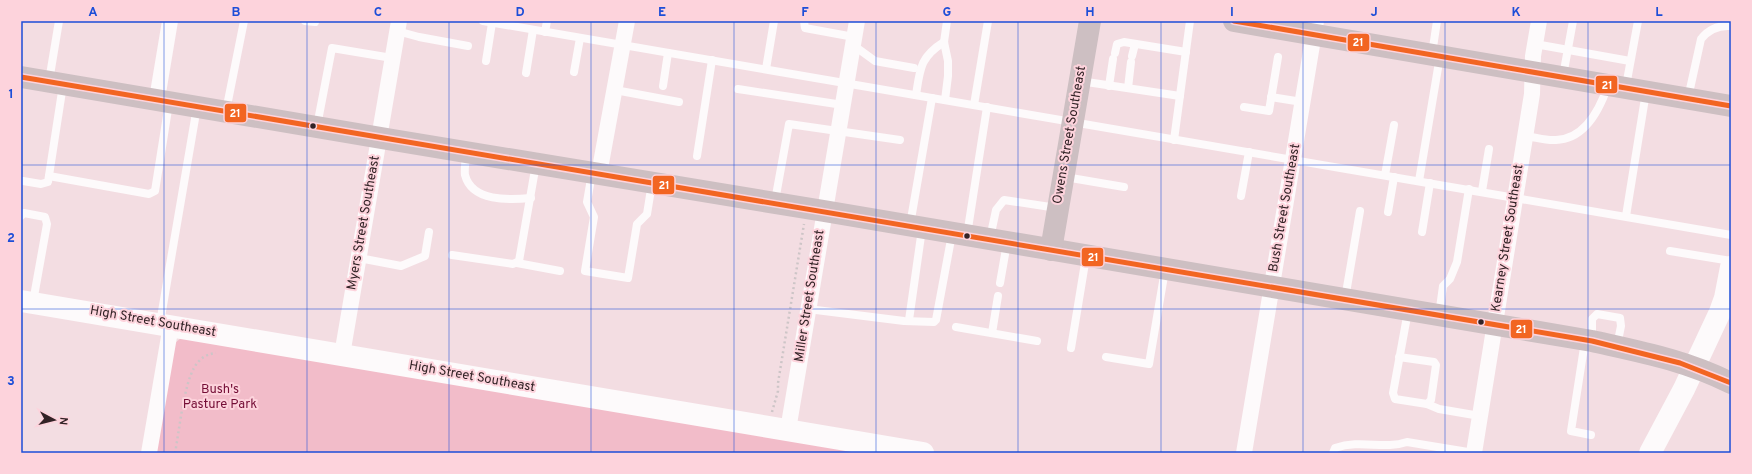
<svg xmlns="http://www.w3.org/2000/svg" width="1752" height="474" viewBox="0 0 1752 474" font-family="Overpass,sans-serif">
	<rect width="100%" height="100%" fill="#f3dde2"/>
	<!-- green -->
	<polygon fill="#f2bcc9" points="181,338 880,453 155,453 175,343"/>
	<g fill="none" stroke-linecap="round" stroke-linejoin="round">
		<!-- path -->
		<g stroke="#cdc5c7" stroke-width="2.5" stroke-dasharray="2 3" stroke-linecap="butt">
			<polyline points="772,412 778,391 778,383 804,224"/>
			<path d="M 175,453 C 179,432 184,385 194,368 C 199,359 206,354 216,353"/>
		</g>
		<!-- lane -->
		<g stroke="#fdfafb" stroke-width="8">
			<polyline points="305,21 315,22 315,21"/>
			<polyline points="483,21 1731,235"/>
			<polyline points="804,21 805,28 854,37"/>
			<polyline points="397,31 419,37 468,46"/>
			<polyline points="545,32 547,21"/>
			<polyline points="1535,44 1630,61"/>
			<polyline points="853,45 875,61 914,68"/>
			<polyline points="1115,53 1117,44 1124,42 1186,52"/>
			<polyline points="1432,54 1437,21"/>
			<polyline points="1132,56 1135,44"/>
			<polyline points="486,61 492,23"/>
			<polyline points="766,69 774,21"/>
			<polyline points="574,72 580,38"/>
			<polyline points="526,73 533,30"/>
			<polyline points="1563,76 1573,21"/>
			<polyline points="49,81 59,21"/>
			<polyline points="1080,81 1180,96"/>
			<polyline points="663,86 668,53"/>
			<polyline points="1109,86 1113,59"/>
			<polyline points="1626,86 1638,21"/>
			<polyline points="1128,88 1131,62"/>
			<polyline points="738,89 843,105"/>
			<polyline points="615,90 679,102"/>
			<path d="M 916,95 C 920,69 920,57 944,42"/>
			<polyline points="1271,97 1302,102"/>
			<path d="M 1688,98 L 1701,39 C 1709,29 1718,25 1731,26"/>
			<polyline points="945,100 948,76 948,61 944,42 947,21"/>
			<polyline points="974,105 988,21"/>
			<polyline points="1244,107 1269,111 1278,57"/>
			<polyline points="226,111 244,21"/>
			<polyline points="317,126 332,48 392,58"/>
			<path d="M 1525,136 C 1535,137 1546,141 1556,140 C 1585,139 1600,109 1608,85"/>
			<polyline points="1174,140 1190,21"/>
			<path d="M 466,153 C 466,160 464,169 465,175 C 472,202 509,200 531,198"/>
			<polyline points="697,156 712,60"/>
			<polyline points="592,173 587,202 594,217 585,271 628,278 637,224 647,214 652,183"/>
			<polyline points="1385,175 1394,125"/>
			<polyline points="49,176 149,194 155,191 169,103"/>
			<polyline points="1065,177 1124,187"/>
			<polyline points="23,181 41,184 48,182 63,85"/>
			<polyline points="1419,181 1440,56"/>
			<polyline points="1482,191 1489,149"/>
			<polyline points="1241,196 1249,152"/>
			<polyline points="775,201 789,124 900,140"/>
			<polyline points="1388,212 1394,177"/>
			<polyline points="21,216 24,213 45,217 47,224 33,302"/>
			<polyline points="1626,216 1646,92"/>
			<polyline points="910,225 932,98"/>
			<polyline points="1422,232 1430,183"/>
			<polyline points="967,235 987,107"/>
			<polyline points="990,238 996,210 1004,200 1057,208"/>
			<polyline points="1670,251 1731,261"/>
			<polyline points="452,255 513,264 519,261 536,164"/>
			<polyline points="359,258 401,266 425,256 429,232"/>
			<polyline points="517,263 560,271"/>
			<polyline points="1000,283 1007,243"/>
			<polyline points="1345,299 1360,211"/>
			<polyline points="808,309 904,321 934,322 936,320 952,234"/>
			<polyline points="1439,315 1443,286 1450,279 1457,262 1469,189"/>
			<polyline points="909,320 922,229"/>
			<polyline points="160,323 197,107"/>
			<polyline points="956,327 1037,341"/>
			<polyline points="992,333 998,296"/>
			<polyline points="1585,341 1571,431 1591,435"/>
			<polyline points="1592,341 1592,319 1597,314 1620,318 1621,326 1617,346"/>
			<polyline points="1071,348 1086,257"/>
			<polyline points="1106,357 1149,364 1165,270"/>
			<polyline points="1399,357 1434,362 1436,365 1431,400 1427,404 1395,399 1393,393 1408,311"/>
			<polyline points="1427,404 1439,409 1480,416"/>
			<path d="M 1333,453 L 1335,448 C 1362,439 1383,450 1407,442 L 1474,453"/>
		</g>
		<!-- street -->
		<g stroke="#fdfafb" stroke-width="16">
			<polyline points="157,99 170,21"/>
			<polyline points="599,174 627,21"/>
			<polyline points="342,355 399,21"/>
			<polyline points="788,430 857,21"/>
			<polyline points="149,453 171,325"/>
			<polyline points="1244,453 1316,21"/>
			<polyline points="1474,453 1532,94 1533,56 1539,21"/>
		</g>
		<!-- secondary -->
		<g stroke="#fdfafb" stroke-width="22">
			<polyline points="21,301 923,453"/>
			<polyline points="1650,453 1684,389 1720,312 1725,298 1731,267"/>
		</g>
		<!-- primary -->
		<g stroke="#cdbfc2" stroke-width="22">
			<polyline points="1234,21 1731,106"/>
			<path d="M 21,77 L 393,140 L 824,211 L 1592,341 C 1641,352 1685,360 1731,383"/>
			<polyline points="1051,250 1090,21"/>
		</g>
		<defs>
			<g id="bus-1">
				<polyline points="1234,21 1731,106"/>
				<polyline points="21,77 1592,341 1680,363 1731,383"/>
			</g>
		</defs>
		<!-- bus-1 casing -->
		<use href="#bus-1" stroke="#fdd3dc" stroke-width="8"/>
		<!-- bus-1 -->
		<use href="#bus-1" stroke="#f26522" stroke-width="5"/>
	</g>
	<!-- grid -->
	<path fill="none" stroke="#1d4ed8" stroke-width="1" stroke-opacity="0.55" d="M 164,21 L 164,453M 307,21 L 307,453M 449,21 L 449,453M 591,21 L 591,453M 734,21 L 734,453M 876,21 L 876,453M 1018,21 L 1018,453M 1161,21 L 1161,453M 1303,21 L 1303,453M 1445,21 L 1445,453M 1588,21 L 1588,453M 21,165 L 1731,165M 21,309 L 1731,309"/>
	<!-- markers -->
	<g fill="#322326" stroke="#fdd3dc" stroke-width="1.5">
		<circle cx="313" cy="126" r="3.5"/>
		<circle cx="967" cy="236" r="3.5"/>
		<circle cx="1481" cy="322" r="3.5"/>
	</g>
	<g text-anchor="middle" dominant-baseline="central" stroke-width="4" stroke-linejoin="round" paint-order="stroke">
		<!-- street labels -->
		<g font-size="13" fill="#322326" stroke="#fdd3dc">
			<text transform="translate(1070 135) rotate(-80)">Owens Street Southeast</text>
			<text transform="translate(1285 208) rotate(-80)">Bush Street Southeast</text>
			<text transform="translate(364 223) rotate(-80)">Myers Street Southeast</text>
			<text transform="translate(1508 238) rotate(-81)">Kearney Street Southeast</text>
			<text transform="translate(810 296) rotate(-81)">Miller Street Southeast</text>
			<text transform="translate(153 322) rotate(10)">High Street Southeast</text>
			<text transform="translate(472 377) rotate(10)">High Street Southeast</text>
		</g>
		<!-- park labels -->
		<g font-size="13" fill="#740d36" stroke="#fdd3dc">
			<text x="220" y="390">Bush's<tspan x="220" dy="15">Pasture Park</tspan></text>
		</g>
	</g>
	<g stroke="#fdd3dc" stroke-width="1.5">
		<rect x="1347" y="33" width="23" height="19" rx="4" fill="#f26522"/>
		<rect x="1595" y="75" width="23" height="19" rx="4" fill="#f26522"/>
		<rect x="224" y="103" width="23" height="20" rx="4" fill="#f26522"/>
		<rect x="652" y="175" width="23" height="20" rx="4" fill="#f26522"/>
		<rect x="1081" y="247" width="23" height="20" rx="4" fill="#f26522"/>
		<rect x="1510" y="319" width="23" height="20" rx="4" fill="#f26522"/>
	</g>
	<g font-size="11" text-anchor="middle" font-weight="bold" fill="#fff">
		<text x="1358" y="46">21</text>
		<text x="1607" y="89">21</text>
		<text x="235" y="117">21</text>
		<text x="664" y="189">21</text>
		<text x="1093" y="261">21</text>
		<text x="1521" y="333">21</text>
	</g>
	<!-- border -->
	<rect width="1752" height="474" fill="none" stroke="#fdd3dc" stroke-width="44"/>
	<!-- north arrow -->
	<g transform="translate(54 420) rotate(97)" stroke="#fdd3dc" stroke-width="3" paint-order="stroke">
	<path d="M0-3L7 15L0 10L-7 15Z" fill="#322326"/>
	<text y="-6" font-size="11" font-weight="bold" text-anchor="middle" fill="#322326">N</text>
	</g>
	<rect x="22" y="22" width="1708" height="430" fill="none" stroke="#1d4ed8" stroke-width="1.5"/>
	<g font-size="13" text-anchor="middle" font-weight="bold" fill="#1d4ed8">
		<text x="93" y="16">A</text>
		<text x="236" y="16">B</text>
		<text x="378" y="16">C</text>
		<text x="520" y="16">D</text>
		<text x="662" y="16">E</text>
		<text x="805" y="16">F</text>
		<text x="947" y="16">G</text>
		<text x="1090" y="16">H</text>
		<text x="1232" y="16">I</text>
		<text x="1374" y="16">J</text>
		<text x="1516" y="16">K</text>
		<text x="1659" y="16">L</text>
		<text x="11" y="98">1</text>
		<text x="11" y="242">2</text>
		<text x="11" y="385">3</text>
	</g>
</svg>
